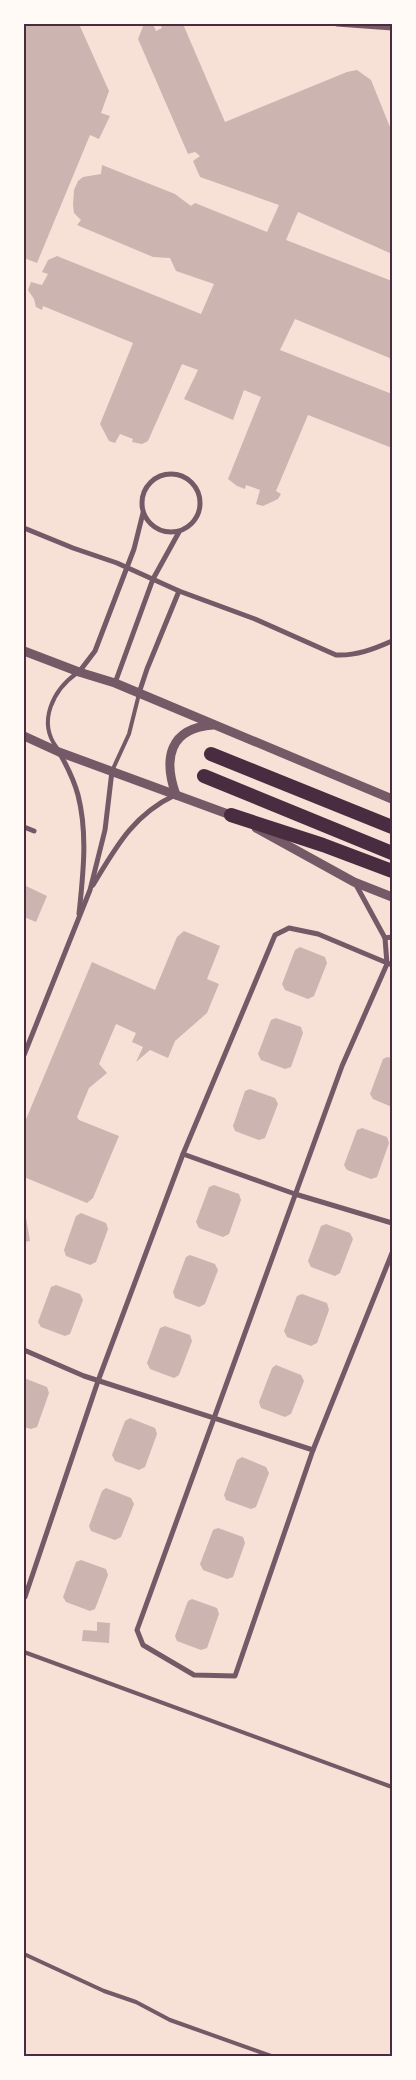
<svg xmlns="http://www.w3.org/2000/svg" width="416" height="2080" viewBox="0 0 416 2080" font-family="'Noto Serif',serif">
	<rect width="100%" height="100%" fill="#f7e1d7"/>
	<!-- building -->
	<g fill="#ccb4b1">
		<polygon points="24,24 79,24 109,91 101,113 110,116 99,139 90,135 37,263 24,258"/>
		<polygon points="144,24 153,24 156,31 162,28 160,24 183,24 225,122 347,72 357,70 371,80 392,132 392,254 298,212 286,240 392,281 392,359 295,319 280,350 392,394 392,448 308,415 276,491 281,494 278,499 263,506 256,504 260,490 246,485 245,489 237,486 228,479 261,397 244,390 233,420 184,399 198,370 182,364 148,441 142,444 132,442 133,439 120,434 115,443 109,441 100,424 133,343 43,306 42,310 36,307 34,299 28,290 31,282 42,285 48,274 42,272 48,260 57,256 201,314 214,284 176,271 170,258 153,257 77,225 81,220 74,213 73,205 74,190 78,181 83,177 101,174 102,165 175,194 191,206 195,203 267,232 279,205 200,177 193,161 200,156 195,152 188,154 138,39"/>
		<polygon points="24,885 47,896 36,922 24,917"/>
		<polygon points="184,931 220,946 207,979 219,984 207,1013 175,1041 168,1058 150,1050 136,1062 143,1047 132,1042 136,1033 116,1024 99,1064 107,1073 89,1088 77,1117 79,1120 119,1136 93,1198 87,1203 24,1177 24,1124 92,962 155,990 177,937"/>
		<polygon points="300,947 325,957 327,963 314,996 308,999 285,990 282,984 295,950"/>
		<polygon points="276,1018 301,1027 303,1033 291,1067 285,1069 261,1060 258,1054 271,1020"/>
		<polygon points="387,1057 392,1058 392,1107 373,1099 370,1094 383,1059"/>
		<polygon points="250,1089 275,1098 278,1104 265,1138 259,1140 235,1131 233,1126 245,1091"/>
		<polygon points="362,1128 387,1137 389,1143 377,1177 371,1179 347,1170 344,1165 357,1130"/>
		<polygon points="214,1185 239,1194 241,1200 229,1234 223,1237 199,1228 196,1222 209,1187"/>
		<polygon points="24,1206 30,1241 24,1242"/>
		<polygon points="81,1213 106,1223 108,1229 96,1262 90,1265 66,1256 64,1250 76,1216"/>
		<polygon points="326,1224 350,1233 353,1239 340,1273 335,1276 311,1267 308,1261 321,1226"/>
		<polygon points="190,1255 215,1264 218,1270 205,1304 199,1307 175,1298 173,1292 186,1257"/>
		<polygon points="56,1285 80,1294 83,1300 70,1334 65,1336 41,1327 38,1322 51,1287"/>
		<polygon points="302,1294 327,1303 329,1310 317,1343 311,1346 287,1337 284,1331 297,1296"/>
		<polygon points="165,1326 190,1335 192,1341 179,1375 174,1378 150,1369 147,1363 160,1328"/>
		<polygon points="276,1365 301,1375 304,1381 291,1414 285,1417 261,1408 259,1402 272,1368"/>
		<polygon points="24,1378 47,1387 49,1393 37,1427 31,1429 24,1427"/>
		<polygon points="130,1418 155,1428 157,1434 145,1467 139,1470 115,1461 112,1455 125,1421"/>
		<polygon points="242,1457 266,1467 269,1473 256,1507 251,1509 226,1500 224,1495 237,1460"/>
		<polygon points="106,1488 131,1498 134,1504 121,1537 115,1540 91,1531 89,1526 102,1491"/>
		<polygon points="218,1528 243,1537 245,1543 233,1577 227,1579 203,1570 200,1564 213,1530"/>
		<polygon points="81,1560 106,1569 108,1575 95,1609 90,1611 66,1602 63,1597 76,1562"/>
		<polygon points="192,1599 217,1608 219,1614 207,1648 201,1650 177,1641 175,1636 188,1601"/>
		<polygon points="97,1622 110,1623 109,1643 82,1641 83,1630 97,1631"/>
	</g>
	<g fill="none" stroke-linecap="round" stroke-linejoin="round">
		<!-- service -->
		<g stroke="#755966" stroke-width="4">
			<path d="M 57,748 C 37,722 53,690 77,673"/>
			<polyline points="112,771 129,734 139,694"/>
			<polyline points="24,1652 392,1787"/>
			<polyline points="24,1954 104,1991 136,2002 170,2020 271,2056"/>
		</g>
		<!-- minor -->
		<g stroke="#755966" stroke-width="5">
			<polyline points="337,24 392,28"/>
			<circle cx="171" cy="503" r="29"/>
			<path d="M 24,528 L 73,548 L 117,563 L 179,591 L 255,619 L 336,655 C 356,656 374,649 392,641"/>
			<polyline points="79,672 95,651 134,549 143,513"/>
			<polyline points="115,683 153,579 179,532"/>
			<polyline points="139,693 147,669 179,591"/>
			<path d="M 59,752 C 67,766 74,780 78,795 C 88,834 83,875 79,914"/>
			<polyline points="24,827 34,831"/>
			<polyline points="355,883 385,938 392,937"/>
			<path d="M 93,885 C 116,847 133,815 175,795"/>
			<polyline points="385,938 387,964 342,1066 137,1630 143,1645 194,1675 235,1676 313,1450 392,1253"/>
			<polyline points="24,1055 90,890 105,830 112,771"/>
			<polyline points="183,1154 295,1194 392,1223"/>
			<polyline points="24,1350 84,1376 313,1450"/>
			<polyline points="25,1597 98,1381 183,1154 275,935 289,928 318,934 392,965"/>
		</g>
		<!-- tertiary -->
		<g stroke="#755966" stroke-width="9">
			<polyline points="24,651 79,672 115,683 392,799"/>
			<polyline points="24,736 59,752 236,817"/>
			<path d="M 176,795 C 163,759 169,728 213,725"/>
			<polyline points="256,828 354,882 392,897"/>
		</g>
		<!-- trunk -->
		<g stroke="#4a2c40" stroke-width="14">
			<polyline points="211,754 392,827"/>
			<polyline points="204,776 392,853"/>
			<polyline points="231,815 323,845 392,871"/>
		</g>
	</g>
	<!-- border -->
	<rect width="416" height="2080" fill="none" stroke="#fffaf5" stroke-width="50"/>
	<rect x="25" y="25" width="366" height="2030" fill="none" stroke="#4a2c40" stroke-width="2"/>
</svg>
